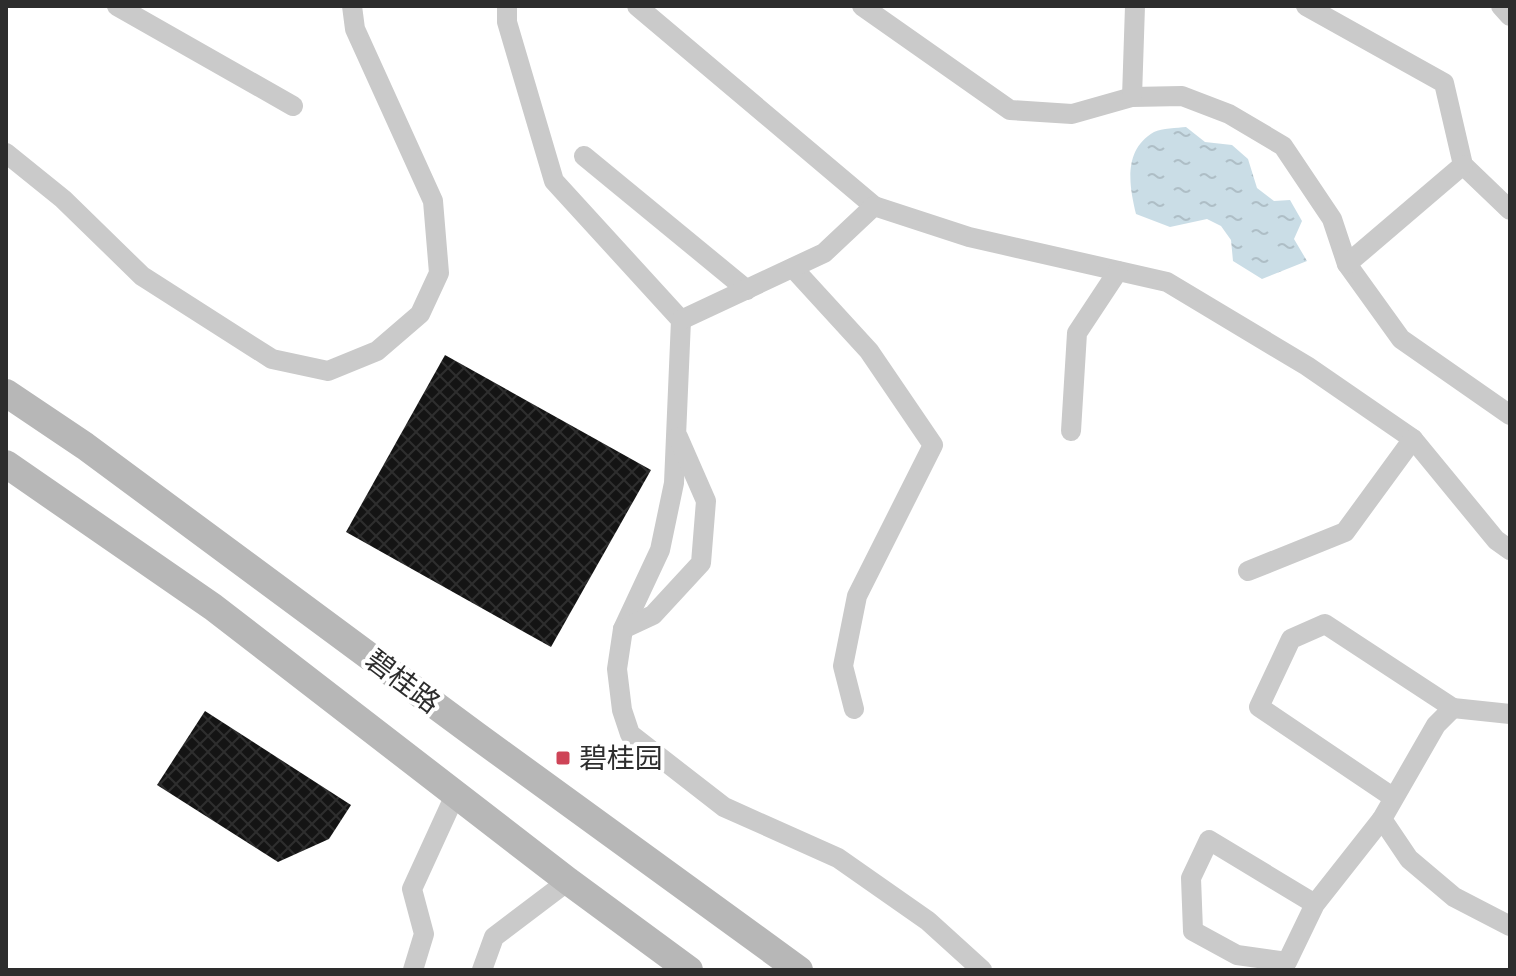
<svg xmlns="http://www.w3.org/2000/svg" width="1516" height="976" viewBox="0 0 1516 976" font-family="'Asap Condensed','Noto Sans SC',sans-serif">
	<defs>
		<pattern id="water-ripples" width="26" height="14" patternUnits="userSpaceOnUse" patternTransform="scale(2)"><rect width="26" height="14" fill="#cadde6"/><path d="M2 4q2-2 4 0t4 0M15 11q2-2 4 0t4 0" fill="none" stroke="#aebec6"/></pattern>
		<pattern id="building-cross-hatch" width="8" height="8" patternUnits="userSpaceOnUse" patternTransform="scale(2)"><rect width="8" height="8" fill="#141414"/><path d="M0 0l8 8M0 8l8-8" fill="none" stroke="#2e2e2e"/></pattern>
	</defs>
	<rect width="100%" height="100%" fill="#fff"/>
	<!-- water -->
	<path fill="url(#water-ripples)" d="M 1186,127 L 1205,142 L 1232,145 L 1248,159 L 1257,188 L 1274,201 L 1290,200 L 1302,221 L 1294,239 L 1307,261 L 1262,279 L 1233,261 L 1231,240 L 1221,226 L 1207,219 L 1170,227 L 1136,214 C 1129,185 1123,150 1154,132 C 1162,128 1177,128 1186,127 Z"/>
	<!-- building -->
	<g fill="url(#building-cross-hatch)">
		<polygon points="445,355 651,470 551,647 346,532"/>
		<polygon points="205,711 351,805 329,839 278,862 157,785"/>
	</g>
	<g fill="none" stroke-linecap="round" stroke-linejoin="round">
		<!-- street -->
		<g stroke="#cacaca" stroke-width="20">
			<polyline points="117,6 293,106"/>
			<polyline points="507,6 507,22 554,181 681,320 674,483 660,550 623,629 617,669 622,710 630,734 724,807 838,858 928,921 982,970"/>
			<polyline points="637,6 874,206"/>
			<polyline points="862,6 1010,110 1072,114 1132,97 1182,96 1229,114 1283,146 1332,219 1347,264 1401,339 1510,415"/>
			<polyline points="1306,6 1444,83 1463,165 1510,210"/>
			<polyline points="1501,6 1510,16"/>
			<polyline points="1132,97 1135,6"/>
			<polyline points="6,153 63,199 142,276 272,359 328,371 377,351 420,314 439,273 433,201 355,29 352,6"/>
			<polyline points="584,156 747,290"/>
			<polyline points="1347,264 1463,165"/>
			<polyline points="793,268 869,351 933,445 857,596 843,666 854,709"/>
			<polyline points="681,320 824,253 874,206 969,237 1167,282 1307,366 1413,439 1496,540 1510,550"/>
			<polyline points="1071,431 1077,333 1118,271"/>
			<polyline points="1248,571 1345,532 1413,439"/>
			<polyline points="623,629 653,615 701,563 706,501 678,437"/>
			<polyline points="1453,708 1510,714"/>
			<polyline points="1382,819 1409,859 1454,897 1510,926"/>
			<polyline points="1315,904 1209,840 1191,878 1193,931 1237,955 1287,962 1315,904 1382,819 1436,725 1453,708 1325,624 1291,639 1259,707 1394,798"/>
			<polyline points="413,970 424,934 412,889 456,793"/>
			<polyline points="482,970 494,937 568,881"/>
		</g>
		<!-- secondary -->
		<g stroke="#b7b7b7" stroke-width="28">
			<polyline points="6,393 85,446 477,736 799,970"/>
			<polyline points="6,464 213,607 568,881 689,970"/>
		</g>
	</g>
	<!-- markers -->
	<rect fill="#ce4457" stroke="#fff" stroke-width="3" x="555" y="750" width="16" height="16" rx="4"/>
	<g text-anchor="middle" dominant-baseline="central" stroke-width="8" stroke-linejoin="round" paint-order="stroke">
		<!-- street labels -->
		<g font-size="28" fill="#2d2d2d" stroke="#fff">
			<text transform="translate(403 681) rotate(37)">碧桂路</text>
		</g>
		<!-- poi labels -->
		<g font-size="28" fill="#2d2d2d" stroke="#fff" text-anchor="start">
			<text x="579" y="758">碧桂园</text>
		</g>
	</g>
	<!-- border -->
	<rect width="1516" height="976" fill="none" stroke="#2d2d2d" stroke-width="16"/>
</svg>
